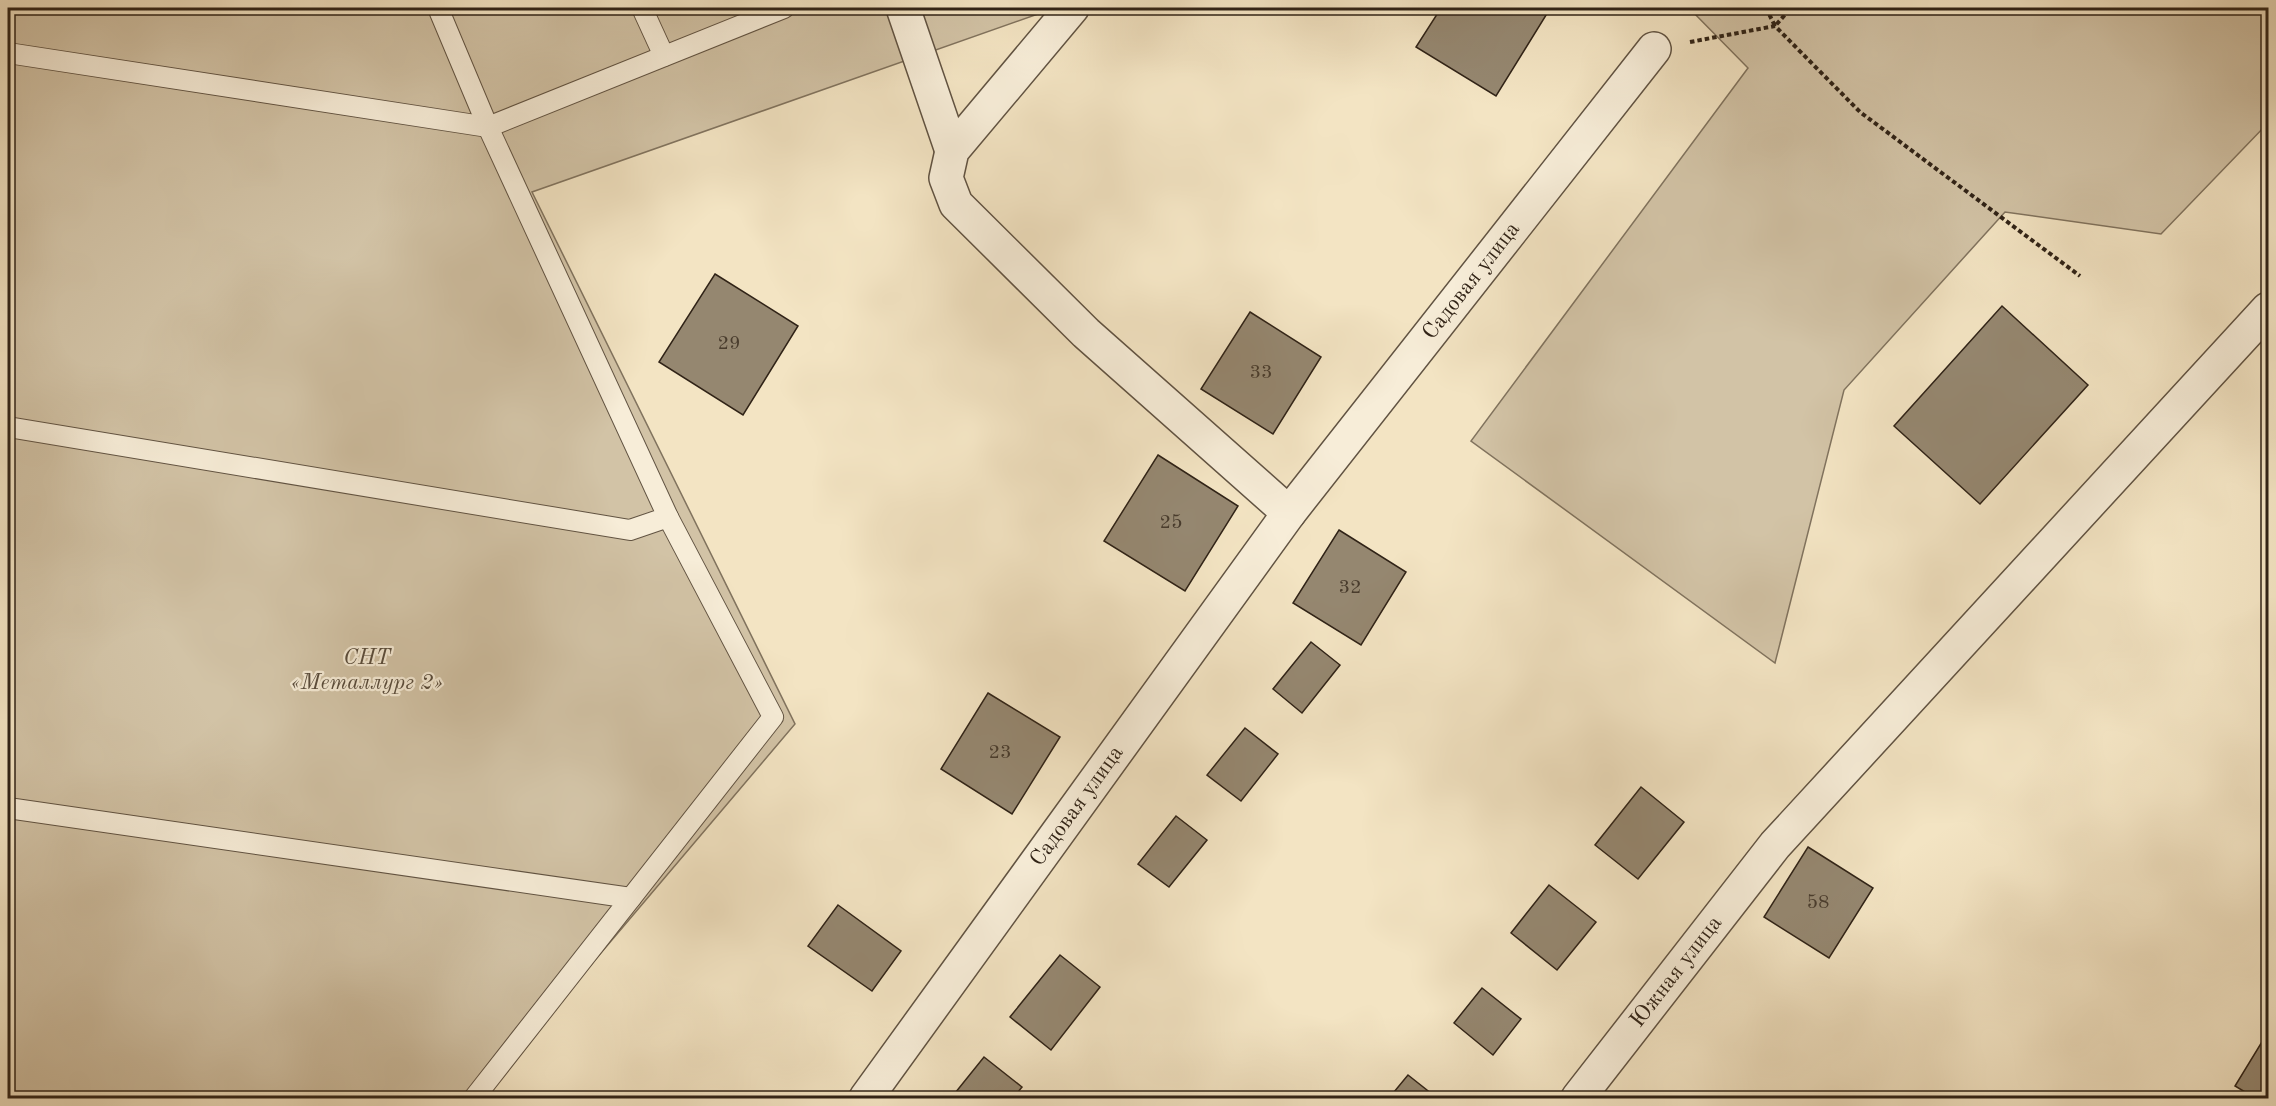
<svg xmlns="http://www.w3.org/2000/svg" width="2276" height="1106" viewBox="0 0 2276 1106" font-family="'Old Standard TT',serif">
	<rect width="100%" height="100%" fill="#f3e4c3"/>
	<filter id="stains"><feTurbulence type="fractalNoise" baseFrequency=".00333" numOctaves="4"/><feColorMatrix values="0 0 0 0 .2 0 0 0 0 .09 0 0 0 0 .02 0 0 0 .5 -.17"/></filter>
	<radialGradient id="worn" r=".72"><stop offset=".6" stop-color="#630" stop-opacity="0"/><stop offset="1" stop-color="#630" stop-opacity=".3"/></radialGradient>
	<!-- green -->
	<g fill="#d2c3a6" stroke="#81735e" stroke-width="1.5">
		<polygon points="8,8 1055,8 532,192 795,724 478,1098 8,1098"/>
		<polygon points="1689,8 2268,8 2268,123 2161,234 2005,212 1844,390 1775,663 1471,441 1748,68"/>
	</g>
	<!-- building -->
	<g fill="#958770" stroke="#302317" stroke-width="1.5">
		<polygon points="1441,8 1542,8 1548,12 1496,96 1416,47"/>
		<polygon points="715,274 798,326 743,415 659,362"/>
		<polygon points="2002,306 2088,385 1980,504 1894,426"/>
		<polygon points="1250,312 1321,357 1273,434 1201,389"/>
		<polygon points="1158,455 1238,506 1185,591 1104,541"/>
		<polygon points="1339,530 1406,572 1361,645 1293,603"/>
		<polygon points="1311,642 1340,665 1302,713 1273,689"/>
		<polygon points="988,693 1060,737 1012,814 941,769"/>
		<polygon points="1245,728 1278,754 1241,801 1207,775"/>
		<polygon points="1641,787 1684,822 1638,879 1595,845"/>
		<polygon points="1176,816 1207,840 1169,887 1138,864"/>
		<polygon points="1808,847 1873,888 1829,958 1764,917"/>
		<polygon points="1549,885 1596,922 1557,970 1511,933"/>
		<polygon points="838,905 901,951 872,991 808,946"/>
		<polygon points="1060,955 1100,987 1051,1050 1010,1017"/>
		<polygon points="1482,988 1521,1019 1493,1055 1454,1023"/>
		<polygon points="2268,1032 2268,1098 2255,1098 2235,1086"/>
		<polygon points="984,1057 1022,1087 1013,1098 951,1098"/>
		<polygon points="1408,1075 1437,1098 1389,1098"/>
	</g>
	<g fill="none" stroke-linecap="round" stroke-linejoin="round">
		<defs>
			<g id="service">
				<polyline points="642,8 664,56"/>
				<polyline points="8,53 488,127 784,8"/>
				<polyline points="8,427 630,530 668,517 488,127 438,8"/>
				<polyline points="8,808 631,898"/>
				<polyline points="474,1098 773,717 668,517"/>
			</g>
			<g id="minor">
				<polyline points="903,8 952,151"/>
				<polyline points="1072,8 952,151 946,178 956,204 1086,333 1289,513"/>
				<path id="s1" d="M 866,1098 L 1289,513 L 1654,49"/>
				<path id="s2" d="M 1578,1098 L 1775,845 L 2268,309"/>
			</g>
		</defs>
		<!-- service casing -->
		<use href="#service" stroke="#615342" stroke-width="22"/>
		<!-- minor casing -->
		<use href="#minor" stroke="#615342" stroke-width="36"/>
		<!-- path -->
		<g stroke="#302317" stroke-width="4" stroke-dasharray="4.5 3" stroke-linecap="butt">
			<polyline points="1766,8 1775,26 1791,8"/>
			<polyline points="1690,42 1775,26 1860,112 2080,276"/>
		</g>
		<!-- service -->
		<use href="#service" stroke="#f7edd8" stroke-width="20"/>
		<!-- minor -->
		<use href="#minor" stroke="#f7edd8" stroke-width="33"/>
	</g>
	<g text-anchor="middle" dominant-baseline="central" stroke-width="4.5" stroke-linejoin="round" paint-order="stroke">
		<!-- number labels -->
		<g font-size="20" fill="#493c2d">
			<text x="729" y="344">29</text>
			<text x="1261" y="373">33</text>
			<text x="1171" y="523">25</text>
			<text x="1350" y="588">32</text>
			<text x="1000" y="753">23</text>
			<text x="1818" y="903">58</text>
		</g>
		<!-- street labels -->
		<g font-size="22" fill="#302317" stroke="#f7edd8">
			<text stroke="none"><textPath href="#s1" startOffset="1017">Садовая улица</textPath></text>
			<text stroke="none"><textPath href="#s1" startOffset="360">Садовая улица</textPath></text>
			<text stroke="none"><textPath href="#s2" startOffset="160">Южная улица</textPath></text>
		</g>
		<!-- park labels -->
		<g font-size="22" font-style="italic" fill="#584b3b" stroke="#f7edd8">
			<text x="367" y="658">СНТ<tspan x="367" dy="25">«Металлург 2»</tspan></text>
		</g>
	</g>
	<!-- margin -->
	<rect width="2276" height="1106" fill="none" stroke="#f3e4c3" stroke-width="30"/>
	<rect x="9" y="9" width="2258" height="1088" fill="none" stroke="#302317" stroke-width="3"/>
	<rect x="15" y="15" width="2246" height="1076" fill="none" stroke="#302317" stroke-width="1.5"/>
	<rect width="100%" height="100%" filter="url(#stains)"/>
	<rect width="100%" height="100%" fill="url(#worn)"/>
</svg>
